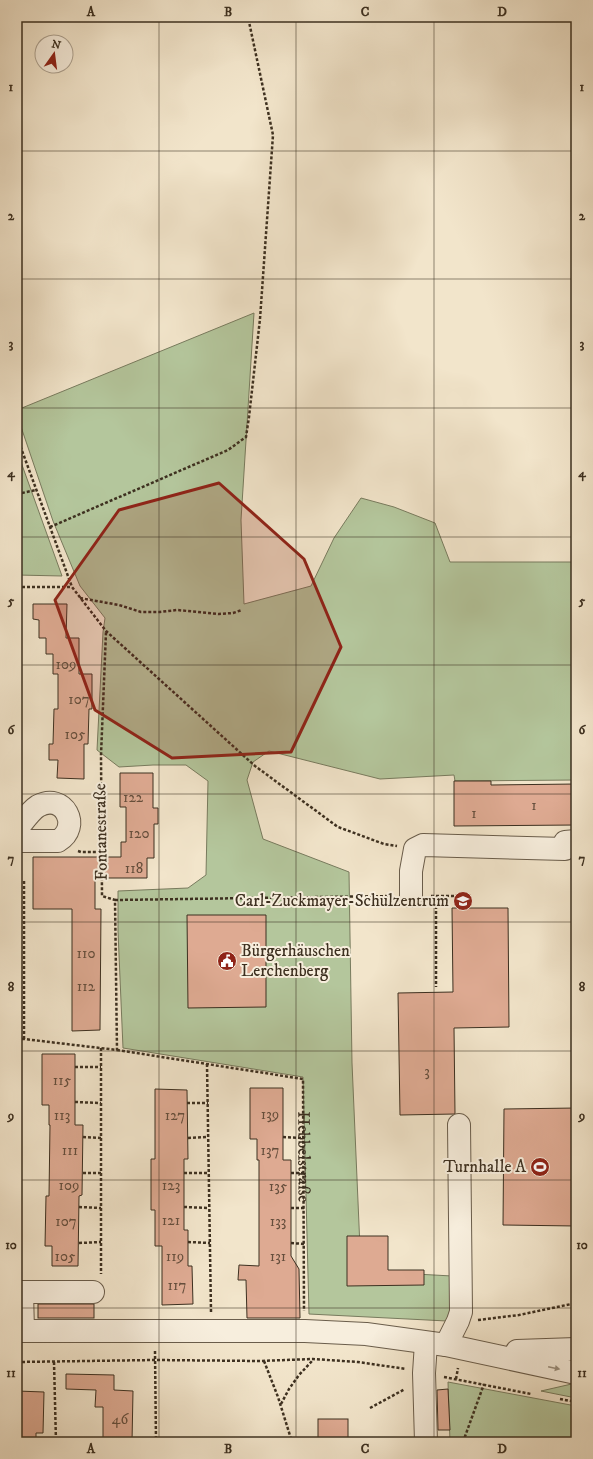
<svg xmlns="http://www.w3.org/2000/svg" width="593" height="1459" viewBox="0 0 593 1459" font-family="'IM FELL DW Pica',serif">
	<rect width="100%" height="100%" fill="#f2e5cb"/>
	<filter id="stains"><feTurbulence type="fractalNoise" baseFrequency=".005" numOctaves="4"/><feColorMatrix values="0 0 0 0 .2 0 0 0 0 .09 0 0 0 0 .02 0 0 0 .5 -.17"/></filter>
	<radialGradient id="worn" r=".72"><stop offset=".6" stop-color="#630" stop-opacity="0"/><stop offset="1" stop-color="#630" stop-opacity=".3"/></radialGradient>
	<!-- green -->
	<g fill="#b4c69c" stroke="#787b5e">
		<polygon points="254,313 241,520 244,604 311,586 334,538 361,498 394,507 435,523 450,562 576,562 576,780 455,781 454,775 380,779 269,751 253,762 247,780 263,839 349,872 352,1063 361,1271 452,1276 451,1311 447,1321 309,1314 303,1077 123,1048 118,931 118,891 188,888 206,875 208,781 186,765 153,765 119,767 97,750 103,632 105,618 80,586 53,521 17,415 17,410"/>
		<polygon points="17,451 62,576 17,575"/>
		<polygon points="448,1382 576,1406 576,1442 450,1442"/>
		<polygon points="576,1383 576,1398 541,1391"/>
	</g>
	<!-- building -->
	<g fill="#deaa92" stroke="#3d3020">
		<polygon points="33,604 67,604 66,638 79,638 79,674 92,674 92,709 89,709 88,744 84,744 84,779 57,778 58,760 49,760 49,744 53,744 54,709 58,709 58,674 53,674 53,654 46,654 46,638 39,638 39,620 33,619"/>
		<polygon points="120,773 153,773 153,808 158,808 158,824 154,824 154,858 147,858 147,878 95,878 95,909 101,909 100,1030 72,1031 72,909 33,909 33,857 121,857 121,842 126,842 126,807 120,807"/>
		<polygon points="454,781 491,781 491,785 576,784 576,825 454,826"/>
		<polygon points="452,908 508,908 509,1027 454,1028 455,1114 400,1115 398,993 453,992"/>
		<polygon points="187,915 266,915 266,1007 188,1008"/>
		<polygon points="42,1054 75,1054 75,1125 83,1125 82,1195 79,1196 78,1266 52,1266 52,1246 45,1246 46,1196 49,1196 50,1125 49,1125 49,1105 42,1105"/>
		<polygon points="250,1088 283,1088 283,1160 291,1160 291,1256 299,1269 300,1318 247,1318 246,1280 238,1280 239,1265 259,1266 259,1160 257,1160 257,1139 250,1139"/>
		<polygon points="155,1089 187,1090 188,1159 184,1159 184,1230 188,1230 188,1266 192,1266 193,1304 162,1305 162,1246 155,1246 155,1210 151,1210 151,1159 155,1159"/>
		<polygon points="576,1108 576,1226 503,1225 504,1109"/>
		<polygon points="347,1236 388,1236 388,1270 424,1270 424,1285 347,1286"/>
		<rect x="38" y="1304" width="56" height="14"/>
		<polygon points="66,1374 114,1375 114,1390 133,1391 132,1442 103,1442 103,1407 95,1407 96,1390 66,1389"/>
		<polygon points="448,1389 450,1430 438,1430 437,1390"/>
		<polygon points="17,1391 44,1392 43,1433 36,1433 36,1442 17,1442"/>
		<rect x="318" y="1419" width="30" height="23"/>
	</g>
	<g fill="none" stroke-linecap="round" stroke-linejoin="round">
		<defs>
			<g id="minor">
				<path d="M 17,829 C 23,822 30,811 38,806 C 64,792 82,827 58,841 L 17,841"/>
				<polyline points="411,896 411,871 415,849 423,845 565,849 565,842 576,841"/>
				<polyline points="17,1331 305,1331 366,1334 446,1345 576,1373"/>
				<polyline points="23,1331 22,1292 93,1292"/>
				<polyline points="446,1345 458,1321 461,1312 459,1125"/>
				<polyline points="517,1351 576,1349"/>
				<polyline points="426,1442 424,1373 426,1343"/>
			</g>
		</defs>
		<!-- minor casing -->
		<use href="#minor" stroke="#6a5d4b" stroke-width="24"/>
		<!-- path -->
		<g stroke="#3d3020" stroke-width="2.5" stroke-dasharray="3 2" stroke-linecap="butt">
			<polyline points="17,437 72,587 106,631 255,766 338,827 384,844 397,846"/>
			<polyline points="17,494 36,490"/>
			<polyline points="50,527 228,450 246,437 249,417 260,319 273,135 248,17"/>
			<polyline points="17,587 72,587"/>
			<polyline points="80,598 119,605 141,612 160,612 177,610 219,614 233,613 242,610"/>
			<polyline points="78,851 81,852 102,852"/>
			<polyline points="431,896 464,896"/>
			<polyline points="436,896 436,987"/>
			<polyline points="115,900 392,896"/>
			<polyline points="17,1039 24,1039 117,1050 115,900 102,896 101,755 106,632"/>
			<polyline points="24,1039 24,881"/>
			<polyline points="101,1048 101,1274"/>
			<path id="s1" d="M 117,1050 L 303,1079 L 304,1311"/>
			<polyline points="207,1064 211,1312"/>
			<polyline points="75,1067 101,1067"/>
			<polyline points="75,1102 101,1103"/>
			<polyline points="187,1103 208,1103"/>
			<polyline points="83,1137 101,1138"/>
			<polyline points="283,1137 303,1138"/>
			<polyline points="188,1138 208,1137"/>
			<polyline points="83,1173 101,1173"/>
			<polyline points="184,1173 209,1173"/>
			<polyline points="291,1173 304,1173"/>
			<polyline points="79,1207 101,1208"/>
			<polyline points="184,1207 209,1208"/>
			<polyline points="291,1208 304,1208"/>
			<polyline points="188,1242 210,1243"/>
			<polyline points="79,1243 101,1242"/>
			<polyline points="291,1243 304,1244"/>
			<polyline points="478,1320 519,1315 576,1303"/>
			<polyline points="155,1351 156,1442"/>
			<polyline points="264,1361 278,1397 292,1442"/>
			<polyline points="17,1362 155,1360 260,1361 313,1359 358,1362 406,1369"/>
			<polyline points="54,1362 56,1442"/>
			<polyline points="444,1377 531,1394"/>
			<polyline points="456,1379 458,1368"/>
			<polyline points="560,1399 576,1402"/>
			<polyline points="281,1404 289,1389 299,1375 313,1360"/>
			<polyline points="370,1408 405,1389"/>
			<polyline points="463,1442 484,1384"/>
		</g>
		<!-- minor -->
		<use href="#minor" stroke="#f7eedd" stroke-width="22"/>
	</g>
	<!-- one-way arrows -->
	<defs><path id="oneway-solid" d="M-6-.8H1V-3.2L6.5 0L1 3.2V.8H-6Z"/></defs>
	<use fill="#9a8f7e" href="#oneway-solid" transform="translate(554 1368) rotate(12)"/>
	<!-- marked area -->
	<path fill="#8f2418" fill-opacity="0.2" stroke="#8f2418" stroke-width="3" stroke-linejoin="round" d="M 219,483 L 304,559 L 341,647 L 291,752 L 172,758 L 95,710 L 55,600 L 119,510 Z"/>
	<!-- grid -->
	<path fill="none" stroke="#3d3020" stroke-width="1" stroke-opacity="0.55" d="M 159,17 L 159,1442M 296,17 L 296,1442M 434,17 L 434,1442M 17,151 L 576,151M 17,279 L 576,279M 17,408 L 576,408M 17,537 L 576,537M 17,665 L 576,665M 17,794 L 576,794M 17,922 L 576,922M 17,1051 L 576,1051M 17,1180 L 576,1180M 17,1308 L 576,1308"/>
	<!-- icons -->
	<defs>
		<symbol id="school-disc" viewBox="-11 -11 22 22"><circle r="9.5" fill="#8f2418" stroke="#f7eedd"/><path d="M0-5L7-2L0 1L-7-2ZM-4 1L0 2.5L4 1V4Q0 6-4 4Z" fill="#fff"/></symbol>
		<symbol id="civic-disc" viewBox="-11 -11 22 22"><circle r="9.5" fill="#8f2418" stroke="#f7eedd"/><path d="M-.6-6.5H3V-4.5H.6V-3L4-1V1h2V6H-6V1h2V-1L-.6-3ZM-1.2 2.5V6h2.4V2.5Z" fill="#fff"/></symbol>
		<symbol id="stadium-disc" viewBox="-11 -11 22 22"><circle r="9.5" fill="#8f2418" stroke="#f7eedd"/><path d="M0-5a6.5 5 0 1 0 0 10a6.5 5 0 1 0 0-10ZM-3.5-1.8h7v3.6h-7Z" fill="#fff"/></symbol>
	</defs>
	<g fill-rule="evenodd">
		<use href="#school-disc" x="452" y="890" width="22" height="22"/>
		<use href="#civic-disc" x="216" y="950" width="22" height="22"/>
		<use href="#stadium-disc" x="529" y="1156" width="22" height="22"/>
	</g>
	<g text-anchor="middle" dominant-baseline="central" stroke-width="4" stroke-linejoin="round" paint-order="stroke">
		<!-- number labels -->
		<g font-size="15" fill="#654e3c">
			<text x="66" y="664">109</text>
			<text x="79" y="699">107</text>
			<text x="75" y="734">105</text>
			<text x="133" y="797">122</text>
			<text x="534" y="805">1</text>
			<text x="474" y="813">1</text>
			<text x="139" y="833">120</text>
			<text x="134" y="868">118</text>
			<text x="86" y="953">110</text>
			<text x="86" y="986">112</text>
			<text x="427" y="1071">3</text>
			<text x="62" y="1080">115</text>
			<text x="270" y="1114">139</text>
			<text x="62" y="1115">113</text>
			<text x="175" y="1115">127</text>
			<text x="70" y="1150">111</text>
			<text x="270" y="1150">137</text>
			<text x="69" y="1185">109</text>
			<text x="171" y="1185">123</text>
			<text x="278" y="1186">135</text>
			<text x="171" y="1220">121</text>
			<text x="66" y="1221">107</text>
			<text x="278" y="1221">133</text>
			<text x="65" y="1256">105</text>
			<text x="175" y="1256">119</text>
			<text x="278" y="1256">131</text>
			<text x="177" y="1285">117</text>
			<text x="120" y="1419">46</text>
		</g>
		<!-- street labels -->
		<g font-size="17" fill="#3d3020" stroke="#f7eedd">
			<text transform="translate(101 832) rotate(-91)">Fontanestraße</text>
			<text stroke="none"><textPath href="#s1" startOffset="266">Hebbelstraße</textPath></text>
		</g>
		<!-- poi labels -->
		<g font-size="17" fill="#3d3020" stroke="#f7eedd" text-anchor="end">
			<text x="449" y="901">Carl-Zuckmayer-Schulzentrum</text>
			<text x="241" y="951" text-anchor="start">Bürgerhäuschen<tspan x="241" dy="20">Lerchenberg</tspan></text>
			<text x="526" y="1167">Turnhalle A</text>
		</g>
	</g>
	<!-- margin -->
	<rect width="593" height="1459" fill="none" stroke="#f2e5cb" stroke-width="44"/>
	<!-- north arrow -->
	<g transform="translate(54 54) rotate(14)"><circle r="19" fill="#f7eedd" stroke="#ada291"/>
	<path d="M0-3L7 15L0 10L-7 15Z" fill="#8f2418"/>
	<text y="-6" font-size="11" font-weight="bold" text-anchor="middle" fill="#3d3020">N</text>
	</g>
	<rect x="22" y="22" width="549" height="1415" fill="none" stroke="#3d3020" stroke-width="1.5"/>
	<g font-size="13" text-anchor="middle" font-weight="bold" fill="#3d3020">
		<text x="91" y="16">A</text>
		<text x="228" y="16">B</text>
		<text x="365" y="16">C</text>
		<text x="502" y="16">D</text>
		<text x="11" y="91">1</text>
		<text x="582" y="91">1</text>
		<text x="11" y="220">2</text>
		<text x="582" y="220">2</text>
		<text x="11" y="348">3</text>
		<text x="582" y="348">3</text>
		<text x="11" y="477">4</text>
		<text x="582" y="477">4</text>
		<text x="11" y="605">5</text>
		<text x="582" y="605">5</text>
		<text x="11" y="734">6</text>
		<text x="582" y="734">6</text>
		<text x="11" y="863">7</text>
		<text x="582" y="863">7</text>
		<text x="11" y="991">8</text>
		<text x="582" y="991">8</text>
		<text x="11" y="1120">9</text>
		<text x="582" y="1120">9</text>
		<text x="11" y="1249">10</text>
		<text x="582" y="1249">10</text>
		<text x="11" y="1377">11</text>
		<text x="582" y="1377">11</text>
		<text x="91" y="1453">A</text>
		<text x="228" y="1453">B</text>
		<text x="365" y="1453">C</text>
		<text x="502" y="1453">D</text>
	</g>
	<rect width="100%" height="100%" filter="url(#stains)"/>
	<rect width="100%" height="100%" fill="url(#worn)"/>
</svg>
